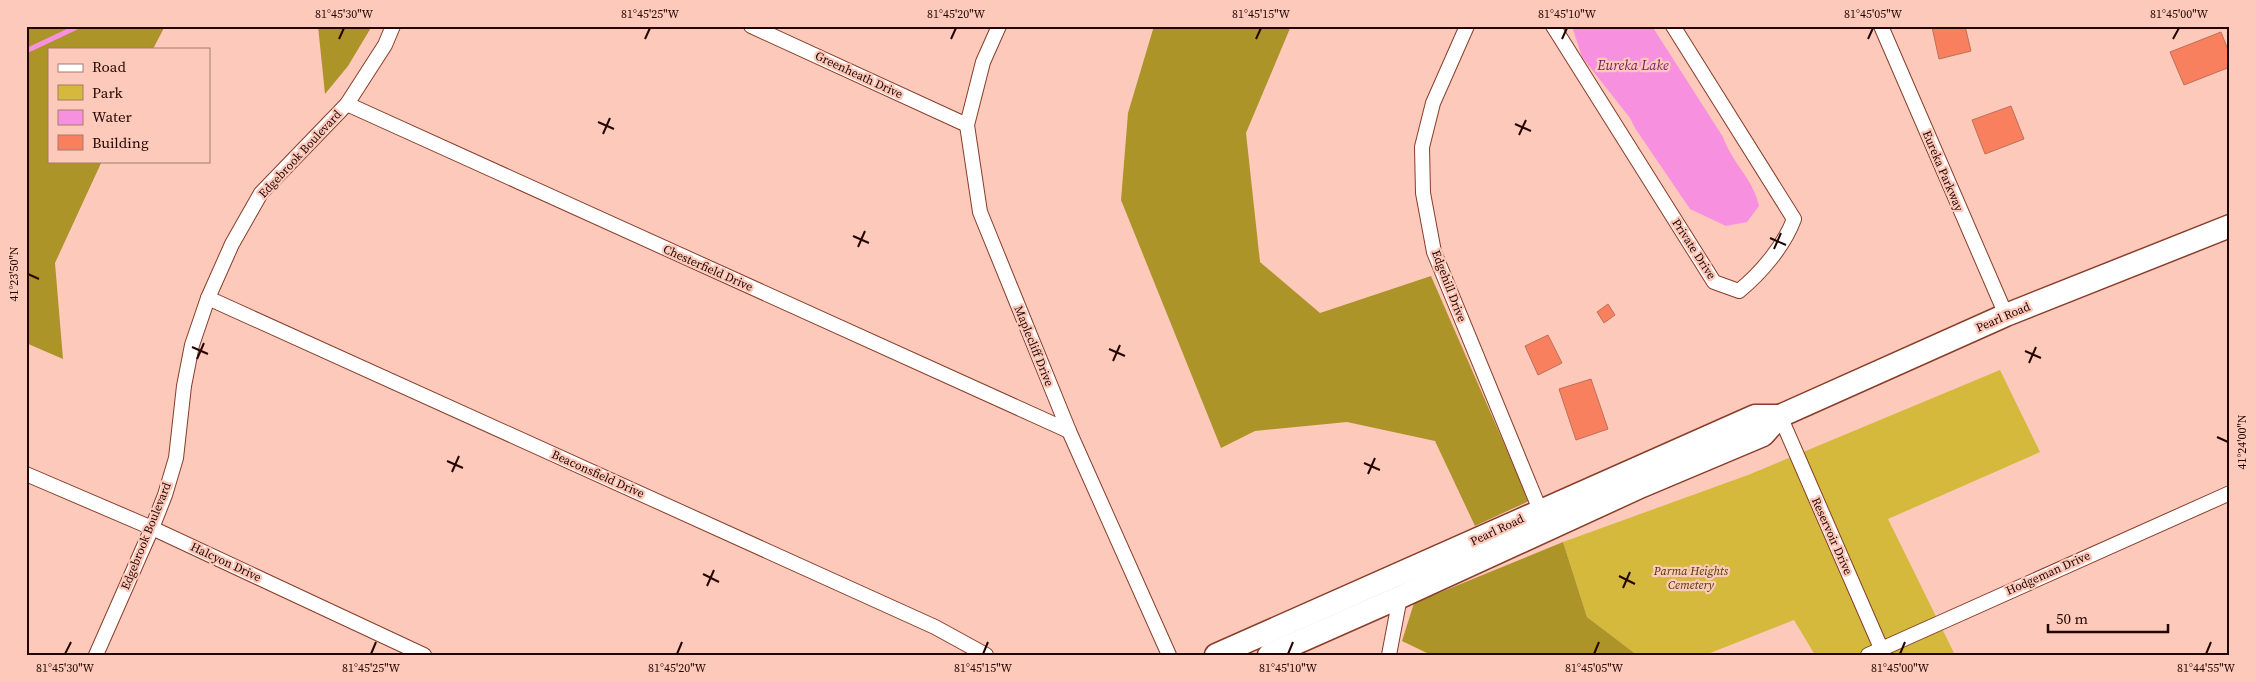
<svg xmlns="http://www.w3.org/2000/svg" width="2256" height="681" viewBox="0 0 2256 681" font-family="'Source Serif 4',serif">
	<rect width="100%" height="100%" fill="#fdc9ba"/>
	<!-- green -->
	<polygon fill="#d4b93c" points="2000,370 2040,452 1888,519 1955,655 1815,655 1794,620 1705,655 1637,655 1587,617 1563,542 1748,475"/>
	<!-- forest -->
	<g fill="#ac9429">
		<polygon points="26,26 165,26 153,49 49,49 49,161 102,161 55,263 63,359 26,343"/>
		<polygon points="318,26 372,26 348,66 325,94"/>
		<polygon points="1154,26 1291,26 1246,133 1260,262 1320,313 1431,276 1529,501 1475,526 1435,441 1347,422 1255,431 1221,448 1121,200 1128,113"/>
		<polygon points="1563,542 1587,617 1637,655 1431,655 1402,641 1414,603"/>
	</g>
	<!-- water -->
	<path fill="#f791df" d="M 1572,26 L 1652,26 L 1723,137 C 1732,163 1754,180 1759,206 L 1747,222 L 1726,226 L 1690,209 L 1635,128 L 1630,118 L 1582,57 Z"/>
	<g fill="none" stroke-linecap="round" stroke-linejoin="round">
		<!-- stream -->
		<polyline stroke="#f791df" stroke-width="5" points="26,51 79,26"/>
	</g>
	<!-- building -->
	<g fill="#f8805f" stroke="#be6f59">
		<polygon points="1965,26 1971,51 1939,59 1932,27"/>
		<polygon points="2221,32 2230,55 2230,67 2184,85 2170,52"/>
		<polygon points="2011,106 2024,139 1985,154 1972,120"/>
		<polygon points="1608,304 1615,315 1604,323 1597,312"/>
		<polygon points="1548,335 1562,363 1538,375 1525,346"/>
		<polygon points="1591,379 1608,429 1576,440 1559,389"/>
	</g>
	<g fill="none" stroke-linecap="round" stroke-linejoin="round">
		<defs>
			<g id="street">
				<polyline points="751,26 967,125"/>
				<polyline points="999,26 983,62 967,125 980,212 1069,431 1169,655"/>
				<polyline points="1467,26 1433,103 1422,147 1423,193 1434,252 1540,510"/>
				<path d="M 1553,26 L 1714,282 L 1739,291 C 1761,273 1784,246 1794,219 L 1673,26"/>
				<polyline points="1881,26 2006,315"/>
				<polyline points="347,104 1069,431"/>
				<polyline points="208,298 935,627 986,655"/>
				<polyline points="1780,416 1884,655"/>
				<polyline points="26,474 152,528 424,655"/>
				<polyline points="96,655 152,528 165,495 176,458 184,386 192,345 208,298 232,244 261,193 347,104 385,45 393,26"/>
				<polyline points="1389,655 1400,597"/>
				<polyline points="1868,655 2230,493"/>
			</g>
			<g id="primary">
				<polyline points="1216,655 1755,416 1780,416"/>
				<polyline points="1269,655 1400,597 1642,486 1763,435 1780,416 2006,315 2230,226"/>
			</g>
		</defs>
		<!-- street casing -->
		<use href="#street" stroke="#883e2a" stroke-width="16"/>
		<!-- primary casing -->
		<use href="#primary" stroke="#883e2a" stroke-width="25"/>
		<!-- street -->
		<use href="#street" stroke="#fff" stroke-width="14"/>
		<!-- primary -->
		<use href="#primary" stroke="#fff" stroke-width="22"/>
	</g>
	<!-- ticks -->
	<path fill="none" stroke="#230602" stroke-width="2" d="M 339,39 L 344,28M 645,39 L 650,28M 951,39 L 956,28M 1256,39 L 1261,28M 1562,39 L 1567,28M 1868,39 L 1873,28M 2173,39 L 2179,28M 598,122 L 614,129M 1515,124 L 1531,131M 603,134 L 610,118M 1519,135 L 1526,120M 853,236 L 869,243M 1770,238 L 1786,245M 858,247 L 865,231M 1774,249 L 1781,233M 28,274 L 39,279M 192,347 L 208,354M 1109,349 L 1125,356M 2025,351 L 2041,358M 197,359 L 204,343M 1113,361 L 1120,345M 2029,363 L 2036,347M 2217,437 L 2228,442M 447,461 L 463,468M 1364,463 L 1380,470M 452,472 L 459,456M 1368,474 L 1375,458M 703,574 L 719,582M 1619,576 L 1635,584M 707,586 L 714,570M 1623,588 L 1630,572M 65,654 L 71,642M 371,654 L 376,642M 677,654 L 682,642M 983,654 L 988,642M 1288,654 L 1293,642M 1594,654 L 1599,642M 1900,654 L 1905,642M 2206,654 L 2211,642"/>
	<g text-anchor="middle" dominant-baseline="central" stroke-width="4.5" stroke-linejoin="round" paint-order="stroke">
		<!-- street labels -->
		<g font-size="12" fill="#230602" stroke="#fdc9ba">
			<text transform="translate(859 75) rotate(25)">Greenheath Drive</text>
			<text transform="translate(300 154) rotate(-47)">Edgebrook Boulevard</text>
			<text transform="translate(1943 171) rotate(67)">Eureka Parkway</text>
			<text transform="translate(1694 249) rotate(57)">Private Drive</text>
			<text transform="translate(708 268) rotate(24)">Chesterfield Drive</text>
			<text transform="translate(1449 286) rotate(69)">Edgehill Drive</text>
			<text transform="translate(2003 317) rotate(-23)">Pearl Road</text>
			<text transform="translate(1034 346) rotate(68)">Maplecliff Drive</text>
			<text transform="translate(598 474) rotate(24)">Beaconsfield Drive</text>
			<text transform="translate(1497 530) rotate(-25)">Pearl Road</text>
			<text transform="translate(146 536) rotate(-68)">Edgebrook Boulevard</text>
			<text transform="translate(1832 536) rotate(66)">Reservoir Drive</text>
			<text transform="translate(226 562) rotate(25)">Halcyon Drive</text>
			<text transform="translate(2048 573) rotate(-24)">Hodgeman Drive</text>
		</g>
		<!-- park labels -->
		<g font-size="12" font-style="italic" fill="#483c00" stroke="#fdc9ba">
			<text x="1691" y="571">Parma Heights<tspan x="1691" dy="14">Cemetery</tspan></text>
		</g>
		<!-- water labels -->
		<g font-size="14" font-style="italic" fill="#761d66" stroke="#fdc9ba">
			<text x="1633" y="65">Eureka Lake</text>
		</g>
	</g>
	<!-- border -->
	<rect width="2256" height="681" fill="none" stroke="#fdc9ba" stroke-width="55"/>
	<!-- legend -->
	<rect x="48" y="48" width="162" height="115" fill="#fdc9ba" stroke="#a67b70"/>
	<rect x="58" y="64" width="25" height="8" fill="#ffffff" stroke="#a67b70"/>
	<text x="92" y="72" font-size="15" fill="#230602">Road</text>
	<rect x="58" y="85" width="25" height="15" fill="#d4b93c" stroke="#a67b70"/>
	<text x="92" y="98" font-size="15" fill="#230602">Park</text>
	<rect x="58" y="110" width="25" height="15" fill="#f791df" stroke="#a67b70"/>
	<text x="92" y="122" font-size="15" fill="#230602">Water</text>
	<rect x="58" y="135" width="25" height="15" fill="#f8805f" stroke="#a67b70"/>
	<text x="92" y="148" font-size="15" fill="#230602">Building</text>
	<!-- scale -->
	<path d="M2048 624v8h120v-8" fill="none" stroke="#230602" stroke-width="2.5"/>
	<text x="2056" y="624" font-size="15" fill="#230602" stroke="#fdc9ba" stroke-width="4" paint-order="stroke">50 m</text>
	<rect x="28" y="28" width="2200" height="626" fill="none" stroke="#230602" stroke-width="2"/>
	<g font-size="12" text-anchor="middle" fill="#230602">
		<text x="344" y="18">81°45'30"W</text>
		<text x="650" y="18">81°45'25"W</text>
		<text x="956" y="18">81°45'20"W</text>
		<text x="1261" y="18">81°45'15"W</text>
		<text x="1567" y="18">81°45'10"W</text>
		<text x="1873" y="18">81°45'05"W</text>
		<text x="2179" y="18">81°45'00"W</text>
		<text transform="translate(14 274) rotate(-90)" y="4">41°23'50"N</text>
		<text transform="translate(2242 442) rotate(-90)" y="4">41°24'00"N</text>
		<text x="65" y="672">81°45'30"W</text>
		<text x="371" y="672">81°45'25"W</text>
		<text x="677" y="672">81°45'20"W</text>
		<text x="983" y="672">81°45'15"W</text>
		<text x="1288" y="672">81°45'10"W</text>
		<text x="1594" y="672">81°45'05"W</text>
		<text x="1900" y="672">81°45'00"W</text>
		<text x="2206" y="672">81°44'55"W</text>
	</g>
</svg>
